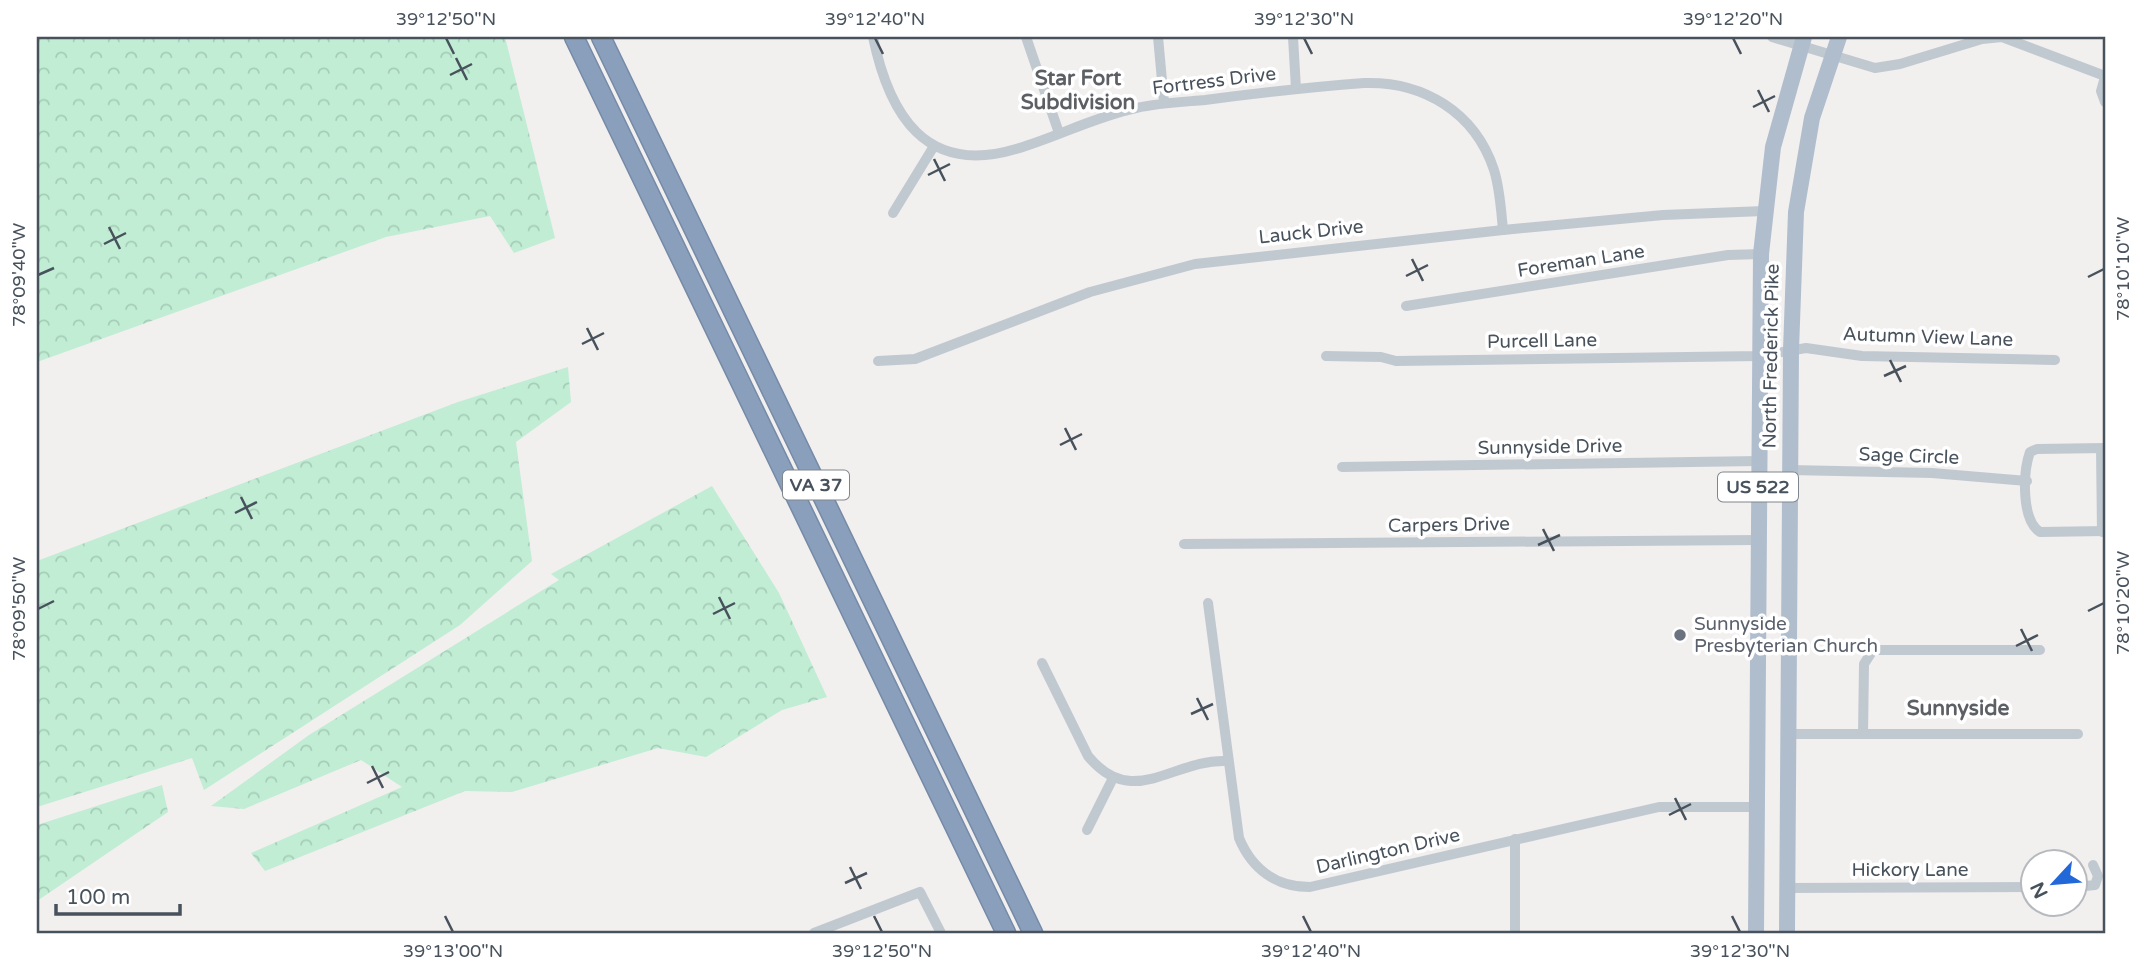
<svg xmlns="http://www.w3.org/2000/svg" width="2142" height="970" viewBox="0 0 2142 970" font-family="'Varela Round',sans-serif">
	<defs>
		<pattern id="forest-crowns" width="20" height="18" patternUnits="userSpaceOnUse" patternTransform="scale(1.75)"><rect width="20" height="18" fill="#c0edd4"/><path d="M2 6a3 3 0 1 1 6 0M12 15a3 3 0 1 1 6 0" fill="none" stroke="#a6cdb8"/></pattern>
	</defs>
	<rect width="100%" height="100%" fill="#f2efef"/>
	<!-- forest -->
	<g fill="url(#forest-crowns)">
		<polygon points="37,37 505,37 555,238 514,253 490,216 386,237 37,362"/>
		<polygon points="568,367 571,402 516,442 532,561 460,625 204,790 192,758 37,807 37,561 458,402"/>
		<polygon points="712,486 779,593 827,697 782,710 706,757 658,748 512,792 465,791 265,871 251,853 402,787 361,760 244,809 211,806 309,735 559,580 551,574"/>
		<polygon points="162,785 168,812 37,901 37,825"/>
	</g>
	<g fill="none" stroke-linecap="round" stroke-linejoin="round">
		<defs>
			<g id="motorway">
				<polyline points="574,37 1006,933"/>
				<polyline points="601,37 1033,933"/>
			</g>
		</defs>
		<!-- motorway casing -->
		<use href="#motorway" stroke="#758aa7" stroke-width="21"/>
		<!-- minor -->
		<g stroke="#c1c9d0" stroke-width="10">
			<path d="M 873,37 C 889,114 925,176 1016,149 C 1057,137 1094,117 1136,108 C 1159,103 1182,102 1205,100 C 1258,93 1311,87 1364,83 C 1423,81 1475,112 1494,170 C 1500,189 1501,210 1503,230"/>
			<polyline points="1026,37 1059,133"/>
			<polyline points="1158,37 1164,102"/>
			<polyline points="1293,37 1296,89"/>
			<polyline points="1772,37 1875,68 1900,64 1982,39 2002,37 2105,76"/>
			<polyline points="2105,77 2101,91 2105,102"/>
			<polyline points="893,213 934,146"/>
			<polyline points="1406,306 1728,255 1761,254"/>
			<polyline points="1326,356 1381,357 1396,361 1759,356 1806,348 1862,356 2055,360"/>
			<polyline points="878,361 915,359 1090,292 1195,264 1503,230 1663,215 1764,211"/>
			<path d="M 2105,448 L 2037,449 L 2030,452 C 2023,472 2021,520 2040,532 L 2105,531"/>
			<polyline points="2101,449 2102,532"/>
			<polyline points="1342,467 1759,461"/>
			<polyline points="1790,470 1932,473 2027,481"/>
			<polyline points="1184,544 1758,540"/>
			<path d="M 1208,603 L 1239,838 C 1252,869 1276,887 1310,887 L 1659,807 L 1757,807"/>
			<path d="M 1042,663 L 1088,756 C 1133,811 1174,758 1227,761"/>
			<polyline points="1788,734 2078,734"/>
			<polyline points="1863,734 1864,664 1873,650 2040,650"/>
			<polyline points="1087,830 1113,778"/>
			<polyline points="2076,887 2095,885 2098,876 2093,865"/>
			<polyline points="1787,888 2034,887"/>
			<polyline points="814,933 920,892 941,933"/>
			<polyline points="1515,933 1515,839"/>
		</g>
		<!-- primary -->
		<g stroke="#b0bdcd" stroke-width="16">
			<polyline points="1756,933 1761,254 1773,147 1804,37"/>
			<polyline points="1787,933 1791,350 1796,212 1812,118 1839,37"/>
		</g>
		<!-- motorway -->
		<use href="#motorway" stroke="#8a9fbb" stroke-width="18"/>
	</g>
	<!-- ticks -->
	<path fill="none" stroke="#48525c" stroke-width="2.5" d="M 446,38 L 454,54M 875,38 L 883,54M 1304,38 L 1312,54M 1733,38 L 1741,54M 456,58 L 467,80M 450,75 L 472,64M 1758,90 L 1769,112M 1753,107 L 1775,96M 934,159 L 945,181M 928,175 L 950,164M 109,227 L 120,249M 104,244 L 126,233M 1412,259 L 1423,281M 38,275 L 54,268M 1406,276 L 1428,265M 2088,277 L 2104,269M 587,328 L 598,350M 582,344 L 604,333M 1890,360 L 1901,382M 1884,376 L 1906,366M 1065,428 L 1076,450M 1060,445 L 1082,434M 241,497 L 252,519M 235,513 L 257,502M 1543,529 L 1554,551M 1538,545 L 1560,535M 719,597 L 730,619M 38,609 L 54,601M 2088,611 L 2104,603M 713,614 L 735,603M 2021,629 L 2032,651M 2016,646 L 2038,635M 1197,698 L 1208,720M 1191,714 L 1213,704M 372,766 L 383,788M 367,783 L 389,772M 1675,798 L 1686,820M 1669,815 L 1691,804M 850,867 L 861,889M 845,883 L 867,873M 445,916 L 453,932M 874,916 L 882,932M 1303,916 L 1311,932M 1732,916 L 1740,932"/>
	<!-- markers -->
	<circle fill="#6b7280" stroke="#fff" stroke-width="2.5" cx="1680" cy="635" r="7"/>
	<g text-anchor="middle" dominant-baseline="central" stroke-width="7" stroke-linejoin="round" paint-order="stroke">
		<!-- shield labels -->
		<g fill="#fff" stroke="#7f868d" stroke-width="2">
			<rect x="783" y="470.5" width="66" height="29" rx="5"/>
			<rect x="1718" y="472.5" width="80" height="29" rx="5"/>
		</g>
		<g font-size="18" font-weight="bold" fill="#48525c">
			<text x="816" y="485">VA 37</text>
			<text x="1758" y="487">US 522</text>
		</g>
		<!-- street labels -->
		<g font-size="19" fill="#48525c" stroke="#fff">
			<text transform="translate(1214 81) rotate(-7)">Fortress Drive</text>
			<text transform="translate(1311 232) rotate(-6)">Lauck Drive</text>
			<text transform="translate(1581 261) rotate(-9)">Foreman Lane</text>
			<text transform="translate(1928 337) rotate(2)">Autumn View Lane</text>
			<text transform="translate(1542 341) rotate(-1)">Purcell Lane</text>
			<text transform="translate(1771 356) rotate(-89)">North Frederick Pike</text>
			<text transform="translate(1550 447) rotate(-1)">Sunnyside Drive</text>
			<text transform="translate(1909 456) rotate(2)">Sage Circle</text>
			<text transform="translate(1449 525) rotate(-1)">Carpers Drive</text>
			<text transform="translate(1388 851) rotate(-13)">Darlington Drive</text>
			<text x="1910" y="870">Hickory Lane</text>
		</g>
		<!-- worship labels -->
		<g font-size="19" fill="#5b616d" stroke="#fff" text-anchor="start">
			<text x="1694" y="624">Sunnyside<tspan x="1694" dy="22">Presbyterian Church</tspan></text>
		</g>
		<!-- neighbourhood labels -->
		<g font-size="21" font-weight="bold" fill="#5c5f64" stroke="#fff">
			<text x="1078" y="78">Star Fort<tspan x="1078" dy="24">Subdivision</tspan></text>
			<text x="1958" y="708">Sunnyside</text>
		</g>
	</g>
	<!-- border -->
	<rect width="2142" height="970" fill="none" stroke="#ffffff" stroke-width="77"/>
	<!-- north arrow -->
	<g transform="translate(2054 883) rotate(244)"><circle r="33" fill="#ffffff" stroke="#b6babe" stroke-width="2"/>
	<path d="M0-5L12 26L0 18L-12 26Z" fill="#2268d9"/>
	<text y="-10" font-size="19" font-weight="bold" text-anchor="middle" fill="#48525c">N</text>
	</g>
	<!-- scale -->
	<path d="M56 904v10h124v-10" fill="none" stroke="#48525c" stroke-width="3.5"/>
	<text x="66" y="904" font-size="21" fill="#48525c" stroke="#ffffff" stroke-width="5" paint-order="stroke">100 m</text>
	<rect x="38" y="38" width="2066" height="894" fill="none" stroke="#48525c" stroke-width="2.5"/>
	<g font-size="18" text-anchor="middle" fill="#48525c">
		<text x="446" y="25">39°12'50"N</text>
		<text x="875" y="25">39°12'40"N</text>
		<text x="1304" y="25">39°12'30"N</text>
		<text x="1733" y="25">39°12'20"N</text>
		<text transform="translate(2123 269) rotate(-90)" y="6">78°10'10"W</text>
		<text transform="translate(19 275) rotate(-90)" y="6">78°09'40"W</text>
		<text transform="translate(2123 603) rotate(-90)" y="6">78°10'20"W</text>
		<text transform="translate(19 609) rotate(-90)" y="6">78°09'50"W</text>
		<text x="453" y="957">39°13'00"N</text>
		<text x="882" y="957">39°12'50"N</text>
		<text x="1311" y="957">39°12'40"N</text>
		<text x="1740" y="957">39°12'30"N</text>
	</g>
</svg>
